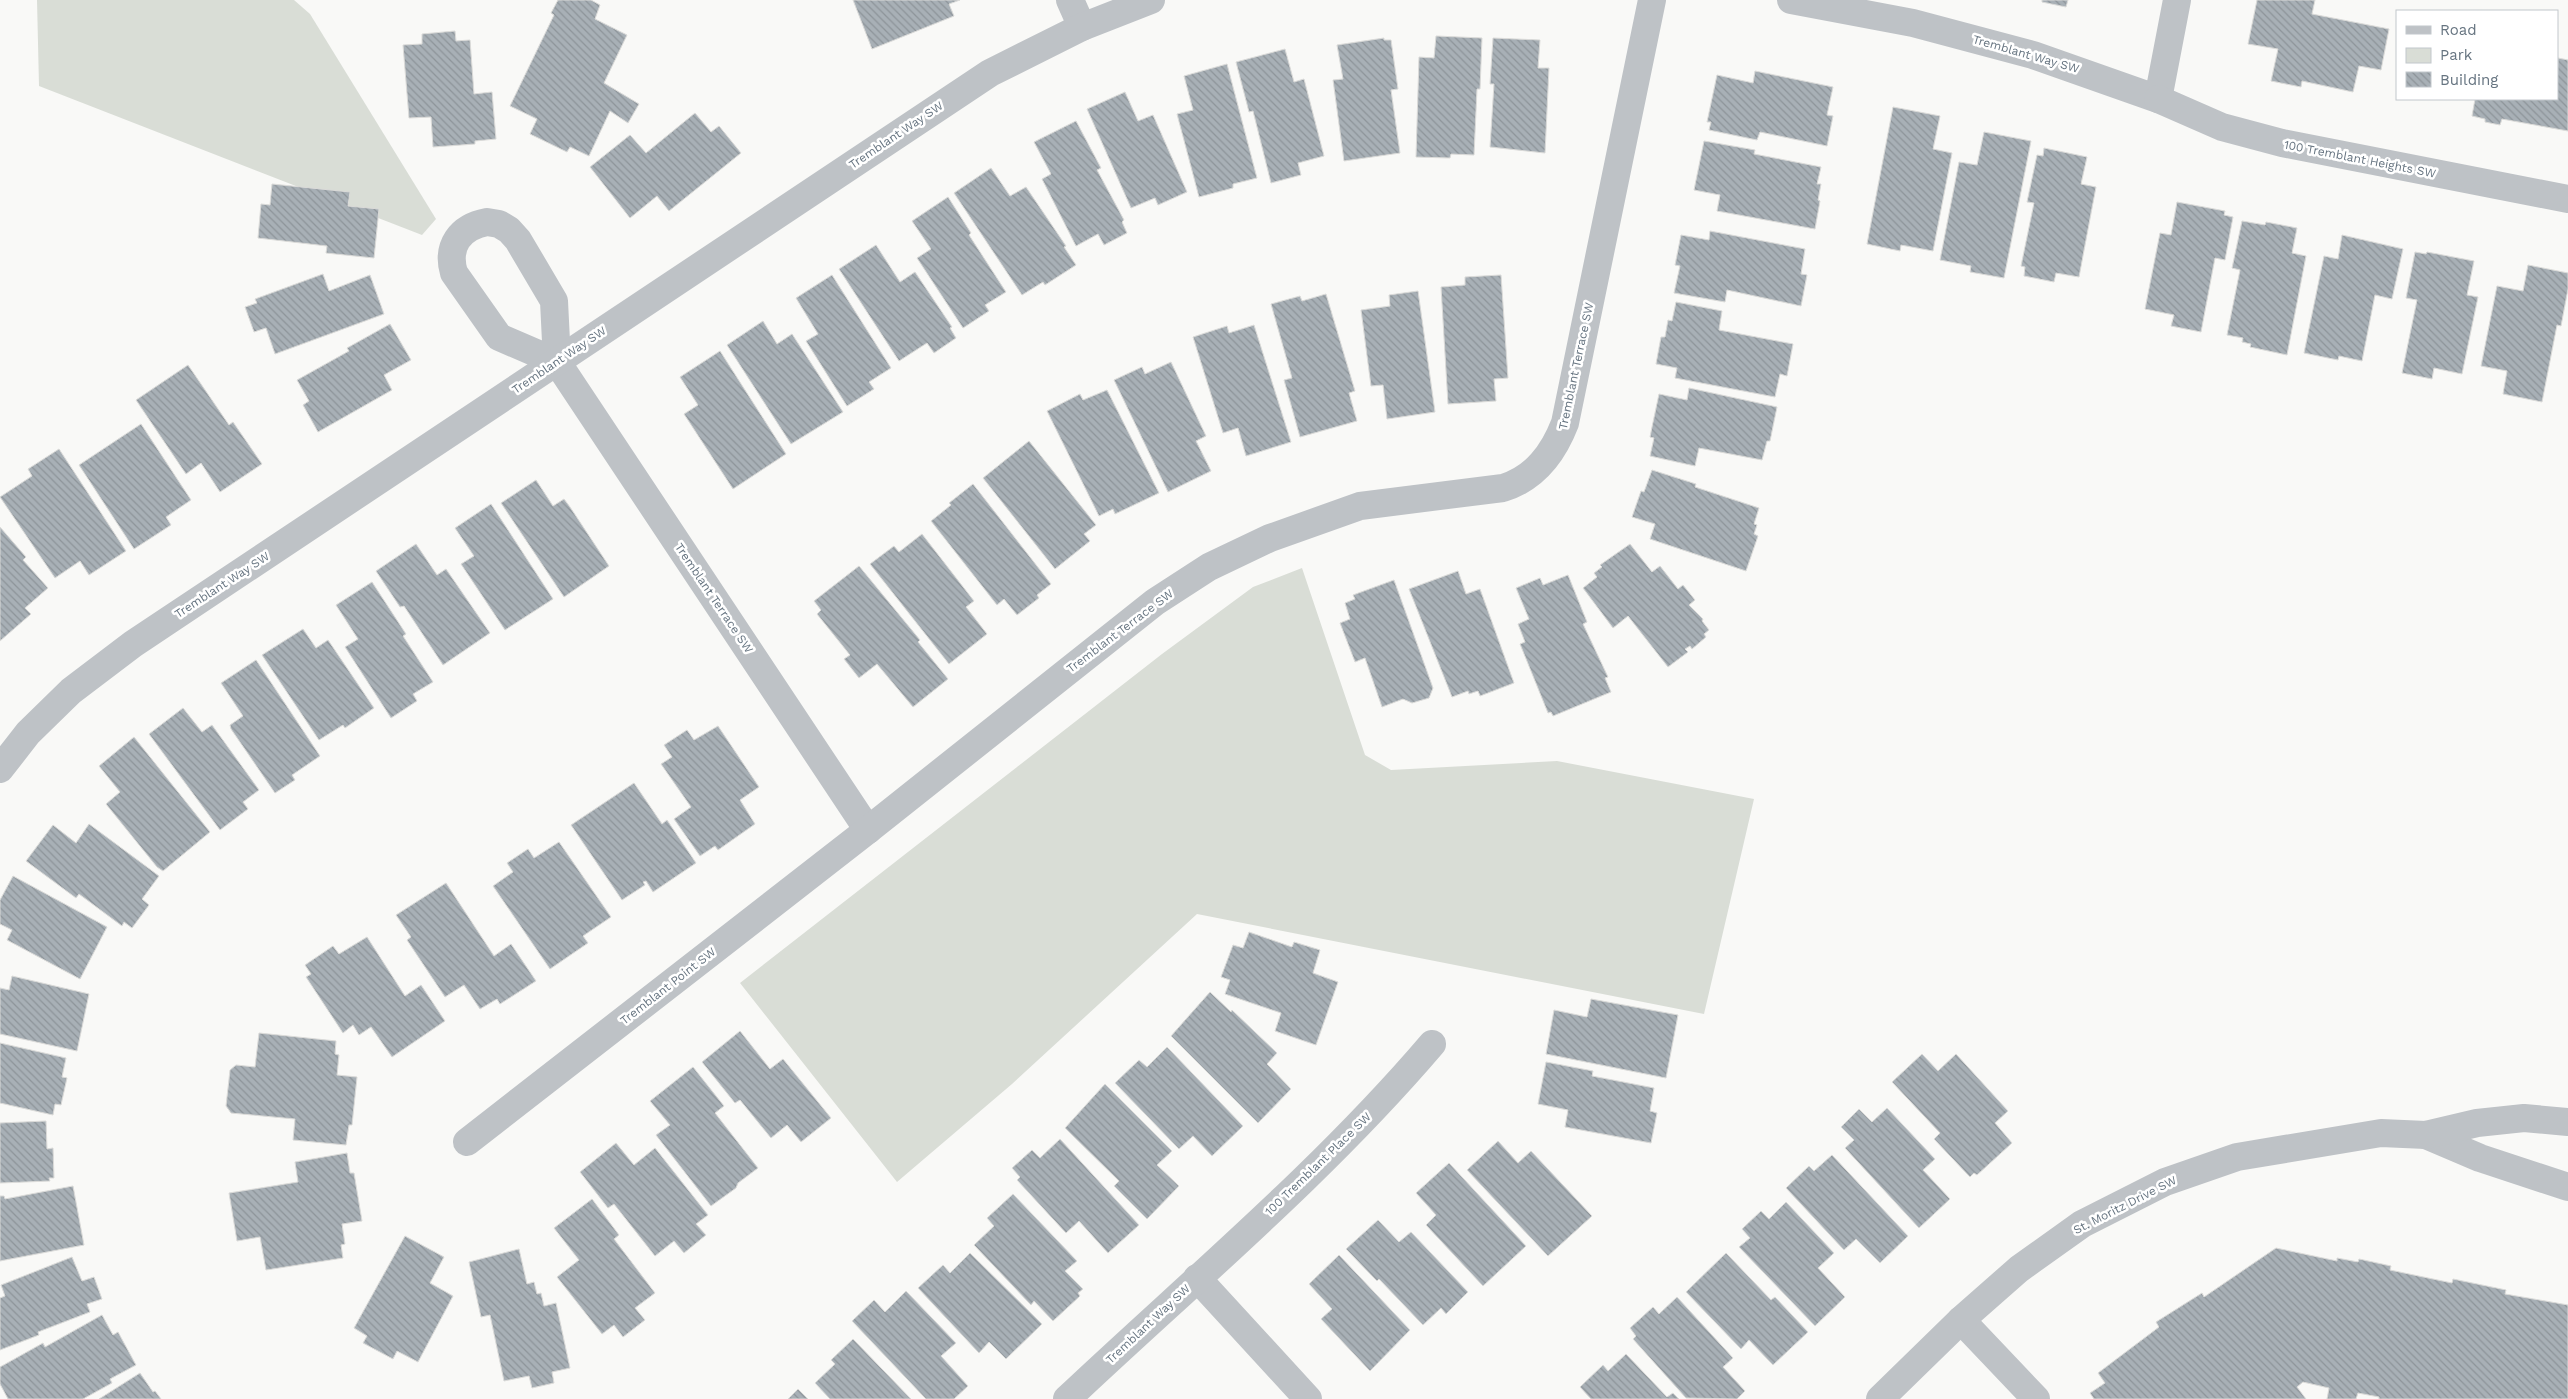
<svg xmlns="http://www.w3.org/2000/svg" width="2568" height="1399" viewBox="0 0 2568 1399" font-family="'Work Sans',sans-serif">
	<defs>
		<pattern id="building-back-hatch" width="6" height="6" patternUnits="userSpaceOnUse" patternTransform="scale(1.25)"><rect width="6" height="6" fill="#a8b0b6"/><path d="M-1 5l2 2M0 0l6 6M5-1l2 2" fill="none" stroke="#8d9499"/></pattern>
	</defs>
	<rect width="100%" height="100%" fill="#f9f9f7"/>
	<!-- green -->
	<g fill="#d9ddd6">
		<polygon points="37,0 294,0 310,14 436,219 422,235 39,86"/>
		<polygon points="1302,568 1365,755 1391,770 1557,761 1754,799 1704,1014 1197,914 1012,1084 897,1182 740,983 1162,654 1253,587"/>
	</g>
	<!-- building -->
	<g fill="url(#building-back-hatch)" stroke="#dbdbd9">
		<polygon points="558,0 591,0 600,5 595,19 627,35 604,83 639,104 628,123 610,111 589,156 570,147 567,152 530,134 537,119 510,106 554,15 551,13"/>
		<polygon points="853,0 960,0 949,4 954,16 872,49"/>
		<polygon points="2042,0 2068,0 2066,7 2042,2"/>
		<polygon points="2257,0 2315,0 2312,14 2389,29 2381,70 2359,66 2353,92 2302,81 2301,87 2271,81 2278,49 2248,44"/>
		<polygon points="455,31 456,41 470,40 474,94 492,92 496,139 475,141 475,144 433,147 431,117 409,118 403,45 422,44 422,34"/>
		<polygon points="1436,36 1482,38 1480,89 1477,89 1474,155 1451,154 1450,158 1416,157 1419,57 1434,58"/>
		<polygon points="1384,38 1384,40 1391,40 1398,89 1391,90 1400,153 1344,161 1333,80 1343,79 1337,45"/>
		<polygon points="1493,38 1540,40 1538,68 1549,68 1545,153 1490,147 1494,84 1490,84"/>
		<polygon points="1285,49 1294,82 1304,79 1324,156 1298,163 1301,175 1271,183 1253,111 1249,112 1236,62"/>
		<polygon points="2558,58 2568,60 2568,131 2502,119 2500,125 2485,122 2485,119 2472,116 2475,99 2557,99"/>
		<polygon points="1227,64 1257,178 1233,184 1233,188 1199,197 1177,114 1193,110 1184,76"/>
		<polygon points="1755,71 1833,87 1827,115 1833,116 1827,146 1760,132 1757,140 1709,130 1711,122 1707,122 1717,75 1753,83"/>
		<polygon points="1125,92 1138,121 1153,115 1187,192 1158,205 1155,198 1131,208 1087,109"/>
		<polygon points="1893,107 1940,116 1933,149 1952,153 1933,251 1901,245 1900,251 1867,244"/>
		<polygon points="695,113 711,132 719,126 741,153 669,211 657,196 630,218 590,167 630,135 646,153"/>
		<polygon points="1076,121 1101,168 1097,170 1124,220 1122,222 1127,233 1104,245 1098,234 1076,246 1042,179 1051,174 1034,142"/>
		<polygon points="1984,132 2031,141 2004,278 1970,272 1971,266 1940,260 1959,162 1977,165"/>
		<polygon points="1704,141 1755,150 1754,154 1821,167 1817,184 1821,184 1818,200 1820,201 1815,229 1717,211 1720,195 1694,190"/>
		<polygon points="2044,148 2087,157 2081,184 2096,187 2079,277 2056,273 2054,282 2024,276 2025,267 2021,266 2034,203 2027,202 2037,155 2043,156"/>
		<polygon points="991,168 1010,196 1026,187 1066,246 1064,247 1076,265 1045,285 1043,282 1022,295 954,193"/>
		<polygon points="272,184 350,192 348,206 379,209 374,258 326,253 327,246 258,238 261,204 270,205"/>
		<polygon points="948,197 971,233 969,235 1006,292 985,305 989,311 963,328 917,258 931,249 912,221"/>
		<polygon points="2177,202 2225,211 2224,215 2233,217 2225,260 2215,258 2201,332 2171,326 2174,315 2145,309 2160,233 2171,235"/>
		<polygon points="2242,221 2265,225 2266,222 2297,228 2292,253 2306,256 2287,355 2250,347 2251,344 2242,342 2243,338 2227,335 2240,270 2232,268"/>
		<polygon points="1710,231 1805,249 1801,274 1807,275 1801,306 1727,290 1725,302 1674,293 1680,266 1675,265 1681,235 1709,240"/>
		<polygon points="2342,235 2403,249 2392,299 2375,295 2362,361 2339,356 2338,360 2304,353 2324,256 2338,259"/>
		<polygon points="876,245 900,282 915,272 952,327 950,328 956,338 934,353 927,343 899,361 839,269"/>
		<polygon points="2415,252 2426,254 2427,252 2474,261 2467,295 2478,297 2462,374 2434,368 2432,379 2402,373 2417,300 2406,298"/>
		<polygon points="2528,265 2568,273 2568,289 2561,326 2557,325 2542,402 2503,394 2507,371 2481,366 2497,286 2523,291"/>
		<polygon points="323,274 329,291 370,275 384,314 275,354 266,328 254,332 245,307 257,303 255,299"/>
		<polygon points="832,275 891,368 869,382 874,389 847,406 806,341 818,334 796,298"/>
		<polygon points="1501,275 1508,378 1494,379 1496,401 1448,404 1441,287 1465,285 1465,277"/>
		<polygon points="1418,291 1435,412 1387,419 1383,385 1371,386 1361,310 1390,306 1389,295"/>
		<polygon points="1326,294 1355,391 1349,393 1357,421 1300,437 1284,380 1292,378 1271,304 1300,296 1302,301"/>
		<polygon points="1676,302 1722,311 1719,330 1793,344 1787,376 1780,374 1775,397 1675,378 1677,368 1656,364 1661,337 1665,337 1668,320 1672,321"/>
		<polygon points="763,321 777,344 792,334 843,412 791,444 727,345"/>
		<polygon points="390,324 411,360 384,375 392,390 318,432 303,405 309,401 297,380 349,351 347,348"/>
		<polygon points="1254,325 1291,442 1246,456 1238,428 1223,433 1193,337 1227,326 1229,333"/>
		<polygon points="720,351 786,454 733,489 684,414 698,405 680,377"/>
		<polygon points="1171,362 1206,436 1196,441 1211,471 1168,492 1114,380 1142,367 1145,374"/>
		<polygon points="188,365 229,425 233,422 262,464 220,492 201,463 186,474 136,400"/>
		<polygon points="1689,388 1777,407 1770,441 1767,441 1762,460 1699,448 1695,466 1650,456 1654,438 1650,437 1652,427 1659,394 1687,400"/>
		<polygon points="1107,390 1159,493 1115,514 1113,509 1099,516 1047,411 1080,394 1083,400"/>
		<polygon points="141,424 191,500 166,517 171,525 134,549 79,465"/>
		<polygon points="1029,441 1096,525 1084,534 1090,541 1055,569 983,478"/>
		<polygon points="59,449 126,551 89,575 80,561 55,578 0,497 32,476 28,469"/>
		<polygon points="1652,470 1696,484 1695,487 1759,508 1754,524 1757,525 1754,534 1758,536 1746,571 1650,539 1655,524 1632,517 1641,491 1644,492"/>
		<polygon points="536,480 553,506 564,499 570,507 609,566 564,597 501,503"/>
		<polygon points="973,484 1051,584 1037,595 1039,598 1017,615 1004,599 997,605 931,521 951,505 949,503"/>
		<polygon points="491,504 553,599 505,630 461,564 474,556 455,528"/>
		<polygon points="0,527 26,557 23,560 48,588 25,608 31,614 0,641"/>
		<polygon points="922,534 974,601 966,607 987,634 949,664 870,564 894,546 899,552"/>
		<polygon points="416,544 437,575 446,569 490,633 443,665 404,606 400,607 376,571"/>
		<polygon points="1630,544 1652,572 1660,566 1678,589 1683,585 1695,600 1689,605 1703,619 1702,621 1709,630 1704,634 1706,637 1692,649 1690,646 1685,649 1688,652 1668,667 1628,616 1613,628 1583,588 1597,577 1594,573 1602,567 1600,565"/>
		<polygon points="859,566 920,640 918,642 948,679 913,707 877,664 859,678 844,659 850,655 817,614 821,610 814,601"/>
		<polygon points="1458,571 1466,594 1480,589 1514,683 1480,696 1478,691 1469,694 1468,691 1452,697 1409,589"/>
		<polygon points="1568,575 1587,622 1583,624 1608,677 1605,678 1611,692 1553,716 1551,712 1548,713 1520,644 1525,642 1518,624 1529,619 1516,588 1540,578 1543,585"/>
		<polygon points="1394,580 1433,688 1429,698 1412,703 1403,699 1382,707 1365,658 1355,662 1340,623 1350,619 1345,603 1355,599 1353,595"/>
		<polygon points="372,582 406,634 403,636 433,682 413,694 417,701 391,718 345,647 358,639 336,605"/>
		<polygon points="303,629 316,648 328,640 374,708 345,728 343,725 319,740 262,655"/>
		<polygon points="256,660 320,756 292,775 295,780 275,793 231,729 230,725 243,716 221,683"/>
		<polygon points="183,708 202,732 212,725 259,790 243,802 248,809 220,830 149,734"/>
		<polygon points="718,726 759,787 740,800 755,824 718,850 715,846 700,856 674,819 691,807 661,764 672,757 664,745 687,730 694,740"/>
		<polygon points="134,737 210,832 163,871 157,867 106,804 120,792 99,766"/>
		<polygon points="634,783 662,824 667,820 696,863 653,892 646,881 643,882 645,885 622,900 571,825"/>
		<polygon points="89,824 159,876 142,899 149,905 132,928 124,922 122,926 79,894 76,898 26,861 53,825 76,843"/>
		<polygon points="559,842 611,917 583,936 588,943 550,969 493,886 513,872 507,863 528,849 534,858"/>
		<polygon points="13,876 107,927 80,979 7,940 12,930 0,924 0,900"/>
		<polygon points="446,883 494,956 511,944 536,981 500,1004 497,999 480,1009 464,985 445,997 407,940 411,937 396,915"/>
		<polygon points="1249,932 1292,947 1294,942 1320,950 1313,973 1338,982 1316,1045 1275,1031 1281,1013 1225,994 1230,980 1221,977 1233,945 1243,948"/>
		<polygon points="367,937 405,996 421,985 445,1021 392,1057 371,1027 359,1035 353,1025 343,1033 306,977 311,974 305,965 333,946 339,954"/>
		<polygon points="12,976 89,994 77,1051 0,1034 0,988 9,990"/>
		<polygon points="1210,992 1231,1012 1232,1010 1277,1053 1267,1064 1291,1089 1258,1123 1171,1036"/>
		<polygon points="1591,999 1678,1015 1666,1078 1546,1054 1554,1010 1587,1017"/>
		<polygon points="740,1031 770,1069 783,1059 831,1118 801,1142 787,1125 771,1138 740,1100 735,1103 702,1062"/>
		<polygon points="259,1033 336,1041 335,1054 339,1055 337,1075 357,1077 352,1125 349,1125 346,1145 293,1140 295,1119 231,1113 226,1106 230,1070 236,1065 255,1067"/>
		<polygon points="0,1043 66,1058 62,1077 67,1078 61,1105 55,1104 53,1115 0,1103"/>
		<polygon points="1167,1047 1243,1126 1212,1156 1193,1136 1179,1149 1115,1083 1139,1060 1147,1067"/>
		<polygon points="1922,1054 1938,1071 1956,1054 2008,1111 1995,1123 2012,1143 1977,1175 1974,1173 1970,1177 1934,1139 1940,1133 1892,1082"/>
		<polygon points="1546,1062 1593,1071 1592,1076 1654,1088 1650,1111 1657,1113 1651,1143 1565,1127 1568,1110 1538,1104"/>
		<polygon points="693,1067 724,1106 715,1113 758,1168 738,1183 736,1188 711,1206 656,1135 670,1125 650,1101"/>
		<polygon points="1105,1084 1172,1151 1157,1165 1179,1186 1147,1219 1114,1186 1119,1181 1065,1128"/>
		<polygon points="1887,1108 1935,1159 1923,1170 1950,1199 1919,1228 1845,1148 1854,1140 1841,1127 1859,1109 1872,1122"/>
		<polygon points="46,1121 47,1149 53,1148 54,1178 49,1178 50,1181 0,1183 0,1123"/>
		<polygon points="1060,1139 1139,1225 1108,1253 1079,1221 1066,1233 1017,1180 1020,1177 1012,1168 1032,1150 1040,1158"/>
		<polygon points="1498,1141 1518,1163 1531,1151 1592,1216 1548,1256 1467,1170"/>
		<polygon points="616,1143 634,1165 655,1148 708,1215 696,1224 706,1235 684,1253 674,1241 655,1256 614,1204 608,1208 580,1172"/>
		<polygon points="347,1153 350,1173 354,1173 362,1221 342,1224 345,1244 341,1245 343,1258 266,1270 260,1237 237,1241 229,1193 298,1182 295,1162"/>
		<polygon points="1832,1155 1908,1236 1880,1263 1856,1239 1844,1250 1786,1188 1809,1166 1814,1171"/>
		<polygon points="1449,1163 1526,1246 1483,1286 1426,1225 1436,1215 1416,1193"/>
		<polygon points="73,1186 84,1245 0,1261 0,1196 4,1196 5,1199"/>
		<polygon points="1013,1194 1077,1261 1065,1271 1083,1289 1078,1293 1080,1296 1053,1321 1034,1301 1031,1305 974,1245 994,1226 987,1218"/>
		<polygon points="592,1199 619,1235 614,1239 655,1293 635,1308 645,1320 623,1337 614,1325 602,1334 557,1277 579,1260 554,1228"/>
		<polygon points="1786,1202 1834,1253 1818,1268 1845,1297 1815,1326 1739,1247 1750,1238 1742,1229 1761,1211 1769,1219"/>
		<polygon points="1378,1220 1399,1242 1411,1232 1468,1292 1446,1314 1441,1308 1423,1325 1379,1279 1377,1281 1346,1249"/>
		<polygon points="405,1236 444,1257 430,1283 453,1296 418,1362 397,1351 393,1359 363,1343 367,1336 354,1328"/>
		<polygon points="2276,1248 2337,1261 2337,1258 2358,1262 2359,1259 2391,1266 2390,1270 2452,1283 2453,1279 2506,1290 2505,1294 2568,1305 2568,1399 2379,1399 2379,1397 2358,1393 2356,1399 2327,1399 2329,1388 2303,1382 2297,1387 2306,1399 2094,1399 2090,1393 2105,1383 2098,1373 2159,1327 2156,1322 2202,1293 2204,1297"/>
		<polygon points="519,1249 527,1284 534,1282 537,1294 541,1293 544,1306 556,1303 570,1368 552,1372 554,1383 532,1388 529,1376 504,1381 490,1315 481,1317 469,1262"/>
		<polygon points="970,1253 1042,1324 1006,1359 989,1342 979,1353 918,1288 943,1265 950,1273"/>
		<polygon points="1726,1253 1771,1300 1775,1297 1808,1332 1773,1365 1749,1340 1741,1349 1686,1292"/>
		<polygon points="1339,1255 1410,1330 1370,1371 1321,1319 1332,1309 1309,1284"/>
		<polygon points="72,1257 82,1281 94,1277 102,1299 87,1304 90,1312 38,1332 39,1335 0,1350 0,1298 5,1296 1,1285"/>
		<polygon points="906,1291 956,1343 941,1356 968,1386 954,1399 926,1399 852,1321 874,1300 885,1312"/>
		<polygon points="1677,1297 1733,1358 1723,1367 1745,1391 1737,1399 1686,1398 1633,1339 1636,1336 1630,1328 1653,1307 1659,1314"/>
		<polygon points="102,1315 113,1335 118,1332 136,1365 110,1379 112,1383 83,1399 8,1399 0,1384 0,1367 43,1343 45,1347"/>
		<polygon points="853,1339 911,1399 830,1399 815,1383 835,1364 831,1360"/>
		<polygon points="1626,1354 1667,1397 1673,1393 1679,1399 1591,1399 1580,1387 1603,1365 1608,1371"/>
		<polygon points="140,1373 153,1392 155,1391 161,1399 99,1399"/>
		<polygon points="798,1389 808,1399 788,1399"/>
	</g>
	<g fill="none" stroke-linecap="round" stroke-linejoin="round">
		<!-- minor -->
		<g stroke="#bec2c6" stroke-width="28">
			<polyline points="1070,0 1082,27"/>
			<polyline points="1791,0 1913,23 2033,55 2158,99 2177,0"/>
			<polyline points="2158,99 2222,127 2282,143 2568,199"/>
			<path d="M 487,222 L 499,224 L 509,230 L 518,240 L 554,301 L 557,362 L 499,337 L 454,273 C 446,246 460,227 487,222 Z"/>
			<polyline points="557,362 868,830"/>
			<polyline points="0,769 28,733 71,691 133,644 990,73 1082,27 1151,0"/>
			<polyline points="2426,1135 2480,1158 2568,1187"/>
			<path d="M 467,1142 L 868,830 L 1155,602 L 1209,567 L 1270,538 L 1360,506 L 1503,488 C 1535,478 1553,454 1565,423 L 1652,0"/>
			<polyline points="1197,1278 1308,1399"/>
			<polyline points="1961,1320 2036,1399"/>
			<path d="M 1067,1399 C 1190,1283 1322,1173 1432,1044"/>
			<polyline points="1880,1399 1961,1320 2019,1269 2082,1224 2165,1182 2237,1157 2381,1133 2426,1135 2477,1123 2524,1118 2568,1122"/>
		</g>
	</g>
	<g text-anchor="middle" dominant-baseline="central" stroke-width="5" stroke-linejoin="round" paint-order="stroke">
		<!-- street labels -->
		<g font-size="12" fill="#667480" stroke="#fff">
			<text transform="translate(2026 54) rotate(16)">Tremblant Way SW</text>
			<text transform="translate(896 135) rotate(-34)">Tremblant Way SW</text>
			<text transform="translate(2360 159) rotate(11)">100 Tremblant Heights SW</text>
			<text transform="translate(559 360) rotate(-34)">Tremblant Way SW</text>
			<text transform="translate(1576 366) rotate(-78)">Tremblant Terrace SW</text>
			<text transform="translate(222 585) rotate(-33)">Tremblant Way SW</text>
			<text transform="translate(714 598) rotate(56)">Tremblant Terrace SW</text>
			<text transform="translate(1120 631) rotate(-37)">Tremblant Terrace SW</text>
			<text transform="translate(668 986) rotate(-38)">Tremblant Point SW</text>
			<text transform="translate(1318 1164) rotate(-44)">100 Tremblant Place SW</text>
			<text transform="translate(2125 1205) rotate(-27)">St. Moritz Drive SW</text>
			<text transform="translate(1148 1324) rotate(-43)">Tremblant Way SW</text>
		</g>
	</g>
	<!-- legend -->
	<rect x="2396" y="10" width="162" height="90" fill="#ffffff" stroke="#c2c7cc"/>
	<rect x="2406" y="26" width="25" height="8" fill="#bec2c6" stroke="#c2c7cc"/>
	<text x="2440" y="35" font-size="15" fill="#667480">Road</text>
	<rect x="2406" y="48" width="25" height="15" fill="#d9ddd6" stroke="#c2c7cc"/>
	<text x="2440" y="60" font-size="15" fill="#667480">Park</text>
	<rect x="2406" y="72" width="25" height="15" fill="url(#building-back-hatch)" stroke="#c2c7cc"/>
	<text x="2440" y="85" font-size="15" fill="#667480">Building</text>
</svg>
